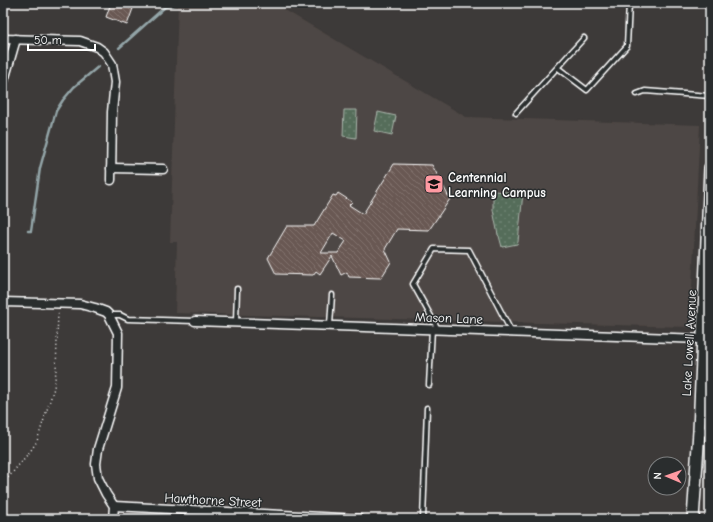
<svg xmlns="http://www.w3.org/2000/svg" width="713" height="522" viewBox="0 0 713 522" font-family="'Comic Neue',sans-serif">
	<defs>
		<pattern id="park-dots" width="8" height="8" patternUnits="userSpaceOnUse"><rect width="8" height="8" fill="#556d5a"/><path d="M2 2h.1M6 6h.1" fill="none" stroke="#6e8373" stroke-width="1.8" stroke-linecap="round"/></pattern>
		<pattern id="building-back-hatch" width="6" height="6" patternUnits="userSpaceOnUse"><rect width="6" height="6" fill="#695852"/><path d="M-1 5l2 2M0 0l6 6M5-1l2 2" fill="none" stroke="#80716c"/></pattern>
	</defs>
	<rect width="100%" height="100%" fill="#3d3a39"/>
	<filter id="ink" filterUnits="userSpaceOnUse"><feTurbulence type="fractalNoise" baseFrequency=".025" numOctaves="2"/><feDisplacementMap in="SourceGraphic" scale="8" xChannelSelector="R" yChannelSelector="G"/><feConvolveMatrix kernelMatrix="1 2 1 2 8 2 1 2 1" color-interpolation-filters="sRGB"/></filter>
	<g filter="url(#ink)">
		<!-- built -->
		<polygon fill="#4e4744" points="178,3 273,3 466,117 700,125 690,327 175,313 177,242 170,242"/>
		<!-- park -->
		<g fill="url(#park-dots)" stroke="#aab6ac">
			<polygon points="344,110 357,110 356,138 343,136"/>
			<polygon points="378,112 396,116 392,135 374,131"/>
			<polygon points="493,191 523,193 518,242 517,244 502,247 499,236 498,235 493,210"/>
		</g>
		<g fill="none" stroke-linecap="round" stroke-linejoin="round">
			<!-- stream -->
			<g stroke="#94a6a9" stroke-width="2.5">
				<polyline points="119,48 165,7 180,3"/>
				<polyline points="3,231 6,231"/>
				<polyline points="28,231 31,231 40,168 56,111 63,100 74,87 99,66"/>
			</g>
		</g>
		<!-- building -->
		<g fill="url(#building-back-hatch)" stroke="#fff" fill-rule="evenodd">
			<polygon points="111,3 135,3 127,25 106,17"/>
			<path d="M 394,164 L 432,165 L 450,199 L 429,230 L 397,229 L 385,249 L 391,262 L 381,278 L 349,277 L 347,272 L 341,275 L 332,256 L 320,274 L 316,271 L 313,275 L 276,274 L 268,258 L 287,226 L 314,226 L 333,195 L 336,196 L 338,193 L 352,202 L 349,205 L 363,214 ZM 333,233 L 346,241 L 338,253 L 321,253 Z"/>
		</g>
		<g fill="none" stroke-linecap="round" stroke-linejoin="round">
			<defs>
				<g id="service">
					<polyline points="558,68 587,90 627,46 629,3"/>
					<polyline points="637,94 645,91 710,96"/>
					<polyline points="516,113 584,38"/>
					<polyline points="109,315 120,315 128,319 195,321"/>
					<polyline points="236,322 237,289"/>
					<polyline points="330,325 332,295"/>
					<polyline points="438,329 413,284 434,249 469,250 511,331"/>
					<polyline points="429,385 432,329"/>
					<polyline points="423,519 427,408"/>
				</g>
				<g id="minor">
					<polyline points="3,39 80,41 97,47 104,52 112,64 115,82 112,112 111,180"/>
					<polyline points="3,84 16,39"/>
					<polyline points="111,168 163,169"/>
					<polyline points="3,302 80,304 95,308 106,312 109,315 118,333 117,388 98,449 96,464 98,478 106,494 114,506 113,519"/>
					<polyline points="195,321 702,339"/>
					<polyline points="699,431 710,432"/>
					<polyline points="114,506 359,519"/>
				</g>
				<polyline id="secondary" points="693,519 699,431 710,168"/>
			</defs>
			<!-- service casing -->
			<use href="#service" stroke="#fff" stroke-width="7"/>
			<!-- minor casing -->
			<use href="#minor" stroke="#fff" stroke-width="11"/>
			<!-- secondary casing -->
			<use href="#secondary" stroke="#fff" stroke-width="14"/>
			<!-- path -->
			<polyline stroke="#fff" stroke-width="1.5" stroke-dasharray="1 3" stroke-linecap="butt" points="3,484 32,449 37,441 54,388 56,371 58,311"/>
			<!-- service -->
			<use href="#service" stroke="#2a2d2e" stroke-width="4"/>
			<!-- minor -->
			<use href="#minor" stroke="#2a2d2e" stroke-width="8"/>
			<!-- secondary -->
			<use href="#secondary" stroke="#2a2d2e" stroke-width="11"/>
		</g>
	</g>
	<!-- icons -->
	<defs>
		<symbol id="school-square" viewBox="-11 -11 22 22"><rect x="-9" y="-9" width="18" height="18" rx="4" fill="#ff9aa2" stroke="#2a2d2e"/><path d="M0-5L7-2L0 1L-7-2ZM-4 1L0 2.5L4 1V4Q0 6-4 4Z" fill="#111"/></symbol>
	</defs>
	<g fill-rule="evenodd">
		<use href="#school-square" x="423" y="173" width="22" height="22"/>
	</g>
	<g text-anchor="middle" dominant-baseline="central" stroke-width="3" stroke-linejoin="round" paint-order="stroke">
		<!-- poi labels -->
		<g font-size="13" font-weight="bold" fill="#fff" stroke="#2a2d2e" text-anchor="start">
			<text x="448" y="177">Centennial<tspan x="448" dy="15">Learning Campus</tspan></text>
		</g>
		<!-- street labels -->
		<g font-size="13" fill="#fff" stroke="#2a2d2e">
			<text transform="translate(449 318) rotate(2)">Mason Lane</text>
			<text transform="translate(689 343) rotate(-87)">Lake Lowell Avenue</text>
			<text transform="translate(213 500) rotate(3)">Hawthorne Street</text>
		</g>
	</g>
	<!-- margin -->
	<rect width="713" height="522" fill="none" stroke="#2a2d2e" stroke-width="16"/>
	<rect x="8" y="8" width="697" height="506" fill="none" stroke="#fff" stroke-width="1.5" filter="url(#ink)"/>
	<!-- north arrow -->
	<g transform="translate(667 476) rotate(272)"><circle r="19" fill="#2a2d2e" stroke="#7f8182"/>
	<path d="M0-3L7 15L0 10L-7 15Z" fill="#ff9aa2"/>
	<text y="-6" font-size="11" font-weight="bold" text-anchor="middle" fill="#ffffff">N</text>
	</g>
	<!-- scale -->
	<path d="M28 44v6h67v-6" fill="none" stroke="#ffffff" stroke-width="2"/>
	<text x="34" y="44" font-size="12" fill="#ffffff" stroke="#2a2d2e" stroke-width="3" paint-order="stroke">50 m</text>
</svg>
